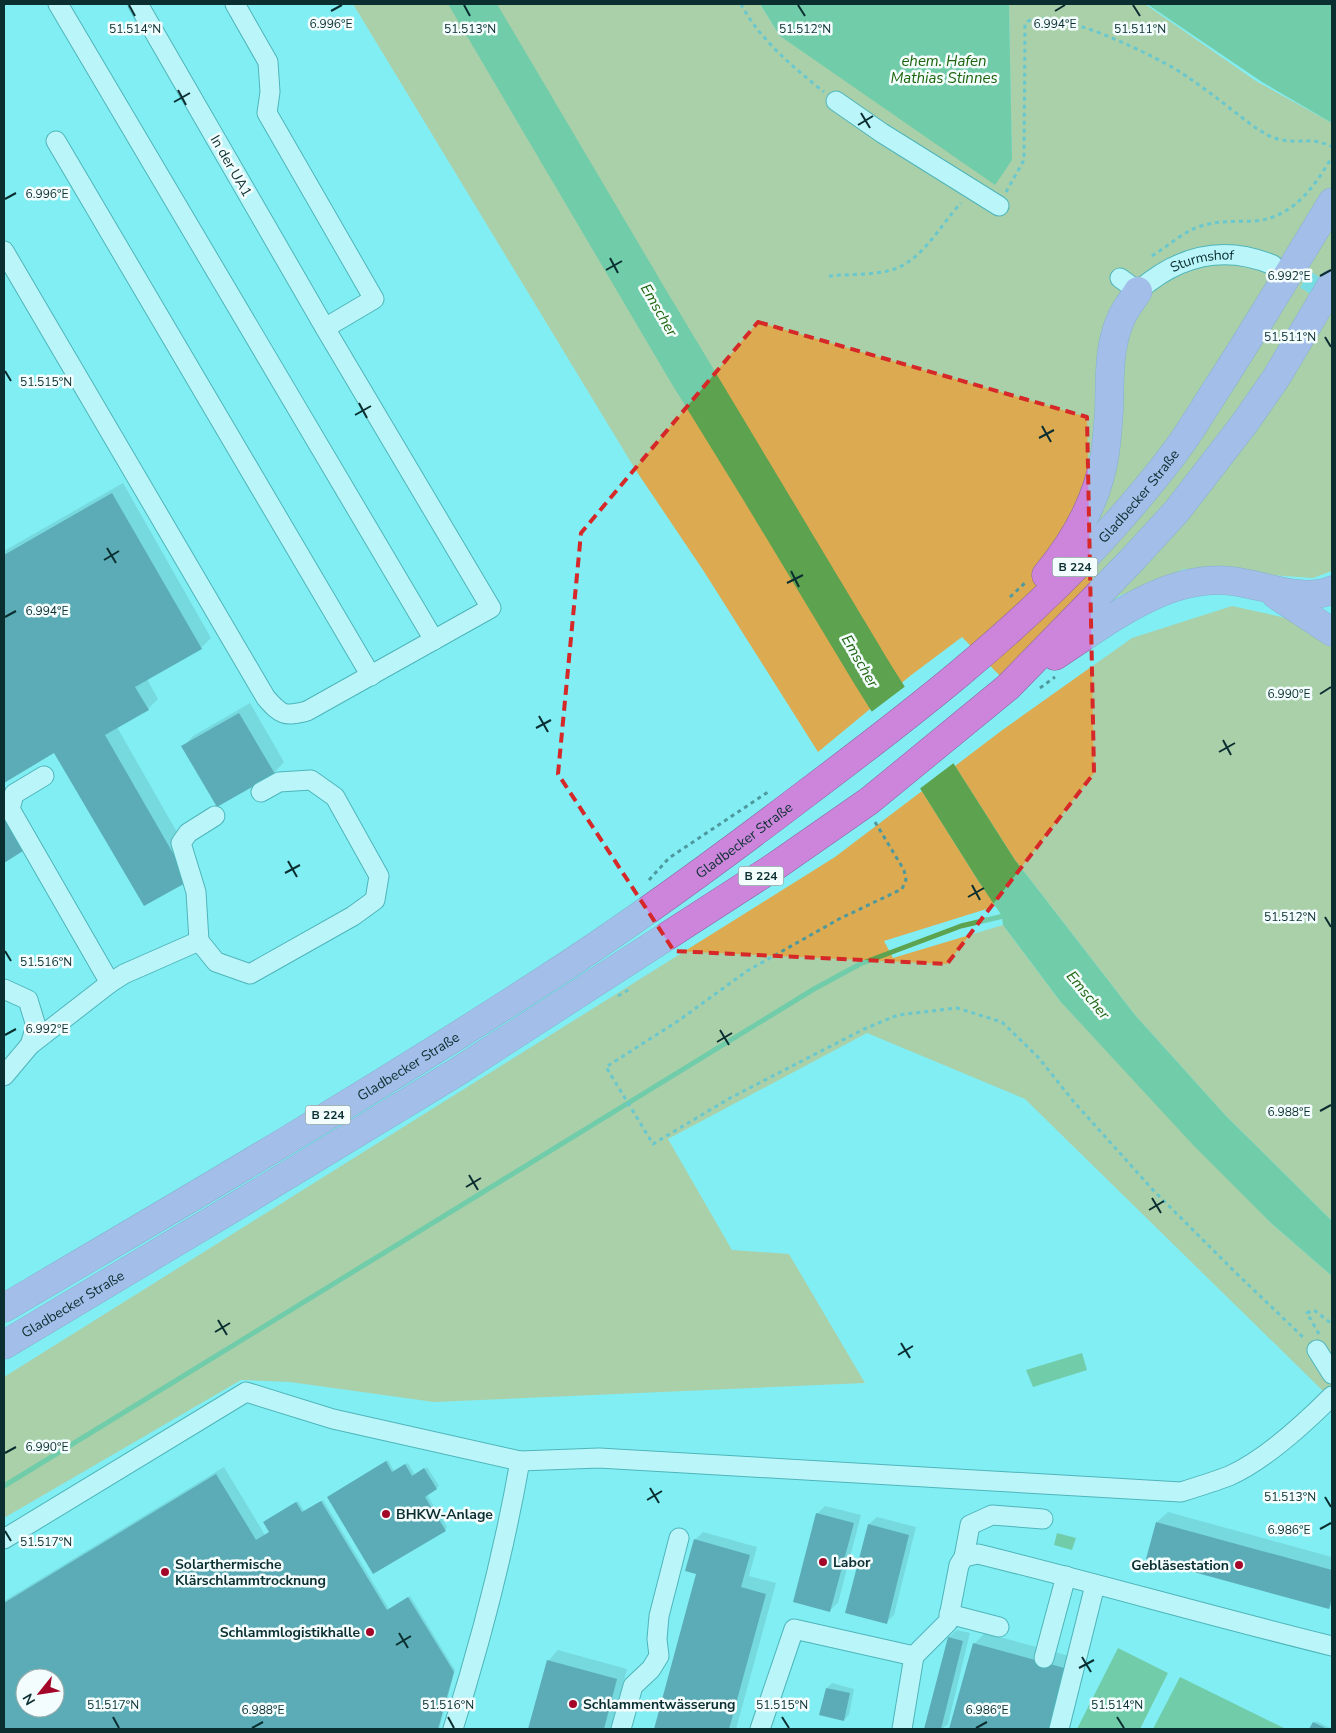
<svg xmlns="http://www.w3.org/2000/svg" width="1336" height="1733" viewBox="0 0 1336 1733" font-family="'Nunito Sans',sans-serif">
	<rect width="100%" height="100%" fill="#82eef4"/>
	<!-- green -->
	<g fill="#dbaa51">
		<polygon points="353,4 760,4 780,36 826,67 1012,160 1009,4 1145,4 1256,81 1332,123 1332,571 1313,578 1184,569 1119,596 1006,682 962,637 910,676 818,752 703,570 635,469"/>
		<polygon points="1232,606 1300,621 1332,644 1332,1221 1226,1116 1135,1015 1015,860 955,766 1001,731 1132,638"/>
		<polygon points="922,791 979,882 996,906 884,941 893,958 1003,925 1060,1001 1271,1223 1332,1276 1332,1403 1323,1391 1025,1099 867,1033 668,1139 732,1250 789,1254 865,1383 434,1402 290,1382 241,1380 4,1518 4,1377 835,857"/>
	</g>
	<!-- water -->
	<g fill="#5da34f">
		<polygon points="448,4 497,4 669,295 891,665 1015,860 1135,1015 1226,1116 1332,1221 1332,1276 1271,1223 1194,1146 1060,1001 1003,925 1002,916 979,882 855,685 744,501 670,381"/>
		<polygon points="760,4 1009,4 1012,160 995,185 780,36"/>
		<polygon points="1147,4 1332,4 1332,123 1262,82"/>
		<polygon points="1082,1353 1087,1370 1033,1387 1026,1370"/>
		<polygon points="1057,1533 1076,1538 1072,1550 1054,1545"/>
		<polygon points="1118,1648 1168,1673 1140,1729 1077,1729"/>
		<polygon points="1180,1677 1286,1729 1153,1729"/>
	</g>
	<!-- pier -->
	<polygon fill="#82eef4" points="907,685 955,762 918,790 870,713"/>
	<!-- shadow -->
	<g fill="#0003" fill-rule="evenodd">
		<polygon points="123,483 211,638 201,648 147,679 158,699 148,709 117,727 198,869 188,880 55,751 4,782 4,551"/>
		<polygon points="250,703 284,762 274,773 183,747 193,736"/>
		<polygon points="4,790 33,840 23,850 4,862"/>
		<polygon points="388,1460 394,1471 408,1463 415,1475 427,1467 439,1486 427,1495 447,1527 445,1530 330,1496"/>
		<path d="M 224,1467 L 265,1535 L 270,1532 L 266,1520 L 298,1501 L 304,1511 L 323,1500 L 389,1609 L 410,1596 L 455,1670 L 439,1729 L 4,1729 L 4,1601 ZM 25,1678 L 55,1678 L 55,1708 L 25,1708 Z"/>
		<polygon points="825,1506 861,1515 838,1603 830,1610 817,1514"/>
		<polygon points="1168,1512 1332,1557 1332,1605 1329,1608 1157,1522"/>
		<polygon points="877,1517 916,1527 894,1615 886,1623 869,1524"/>
		<polygon points="703,1532 757,1547 749,1576 776,1583 736,1729 655,1729 699,1574 695,1540"/>
		<polygon points="957,1630 970,1633 948,1724 942,1729 926,1728 949,1637"/>
		<polygon points="985,1633 1077,1658 1058,1729 951,1729 974,1644"/>
		<polygon points="558,1650 627,1669 611,1729 529,1729 548,1661"/>
		<polygon points="832,1683 854,1689 849,1715 844,1720 827,1688"/>
		<polygon points="1316,1721 1332,1729 1310,1729"/>
	</g>
	<g fill="none" stroke-linecap="round" stroke-linejoin="round">
		<!-- stream -->
		<polyline stroke="#5da34f" stroke-width="5" points="4,1486 814,989 860,964 961,926 1008,915"/>
	</g>
	<!-- building -->
	<g fill="#2e5c6b" fill-rule="evenodd">
		<polygon points="112,493 202,649 135,687 149,710 105,735 189,881 144,906 54,753 4,783 4,555"/>
		<polygon points="239,713 275,774 217,807 181,746"/>
		<polygon points="4,818 23,851 4,863"/>
		<polygon points="386,1461 392,1472 405,1464 412,1476 424,1468 437,1489 425,1497 446,1531 373,1574 327,1497"/>
		<path d="M 216,1474 L 256,1540 L 269,1532 L 263,1522 L 296,1502 L 302,1512 L 321,1501 L 387,1610 L 408,1597 L 454,1672 L 438,1729 L 4,1729 L 4,1603 ZM 25,1678 L 55,1678 L 55,1708 L 25,1708 Z"/>
		<polygon points="816,1513 854,1523 830,1612 793,1602"/>
		<polygon points="1156,1522 1332,1570 1332,1598 1329,1609 1146,1559"/>
		<polygon points="868,1524 909,1535 887,1624 845,1613"/>
		<polygon points="694,1539 750,1555 741,1587 766,1594 729,1729 654,1729 696,1574 685,1571"/>
		<polygon points="948,1637 963,1641 941,1729 924,1729"/>
		<polygon points="973,1643 1068,1669 1051,1729 949,1729"/>
		<polygon points="547,1660 617,1679 604,1729 528,1729"/>
		<polygon points="826,1688 850,1693 844,1721 819,1715"/>
		<polygon points="1313,1722 1327,1729 1309,1729"/>
	</g>
	<g fill="none" stroke-linecap="round" stroke-linejoin="round">
		<!-- minor-tunnel -->
		<polyline stroke="#6ac8cd" stroke-width="19" stroke-dasharray="19 9" stroke-linecap="butt" points="1279,267 1308,281 1332,298"/>
		<defs>
			<g id="minor">
				<polyline points="58,4 434,640"/>
				<polyline points="235,4 268,62 270,92 267,113 374,299 325,328"/>
				<polyline points="836,101 882,133 999,206"/>
				<polyline points="56,141 371,676"/>
				<path d="M 4,251 L 266,698 C 281,715 284,717 307,711 L 491,608 L 325,328 L 138,4"/>
				<path id="s1" d="M 1120,278 L 1138,291 C 1178,256 1223,244 1273,265"/>
				<polyline points="44,776 14,794 10,809 110,983"/>
				<polyline points="199,941 196,892 181,843 188,833 215,816"/>
				<polyline points="4,989 28,1000 36,1026 30,1045"/>
				<polyline points="4,1076 30,1045 110,983 124,974 199,941 216,962 250,974 353,916 375,900 379,876 335,797 311,780 279,782 261,792"/>
				<polyline points="1317,1350 1332,1374"/>
				<polyline points="4,1539 246,1392 333,1419 520,1461"/>
				<polyline points="964,1557 970,1525 992,1515 1043,1519"/>
				<polyline points="949,1614 999,1627"/>
				<polyline points="1044,1658 1066,1576"/>
				<path d="M 453,1729 C 481,1641 504,1552 520,1461 L 599,1458 L 1181,1492 C 1197,1487 1213,1482 1229,1476 C 1265,1460 1304,1424 1332,1396"/>
				<polyline points="621,1729 633,1686 651,1669 659,1656 657,1639 659,1616 679,1538"/>
				<path d="M 760,1729 L 794,1629 L 914,1656 L 948,1622 L 959,1565 L 964,1557 L 978,1554 C 1096,1583 1214,1617 1332,1646"/>
				<polyline points="902,1729 914,1656"/>
				<polyline points="1059,1729 1095,1585"/>
			</g>
			<g id="highway">
				<path d="M 1046,575 C 1076,539 1098,500 1105,453 C 1107,439 1108,425 1109,411 C 1110,381 1108,349 1120,321 C 1124,310 1132,301 1138,291"/>
				<polyline points="1276,595 1332,632"/>
				<path d="M 1055,656 C 1106,623 1165,574 1231,581 C 1262,584 1302,603 1332,590"/>
				<path id="s2" d="M 4,1308 C 186,1201 369,1094 546,979 C 635,922 720,859 804,795 C 909,716 1016,634 1104,537 C 1132,506 1159,475 1183,441 C 1196,422 1208,402 1221,382 C 1259,323 1295,263 1332,202"/>
				<path id="s3" d="M 4,1345 L 248,1199 L 457,1072 L 777,865 L 869,801 L 1008,687 L 1130,562 L 1176,512 L 1244,424 L 1276,378 L 1332,284"/>
			</g>
		</defs>
		<!-- minor casing -->
		<use href="#minor" stroke="#106f74" stroke-width="21"/>
		<!-- highway casing -->
		<use href="#highway" stroke="#8867a0" stroke-width="29"/>
		<!-- path -->
		<g stroke="#4d999e" stroke-width="3" stroke-dasharray="4 4" stroke-linecap="butt">
			<path d="M 741,4 C 760,40 792,66 824,92"/>
			<path d="M 1006,192 L 1024,160 L 1025,24 C 1043,0 1164,59 1189,78 C 1211,93 1232,110 1253,126 C 1262,132 1271,138 1282,140 C 1302,144 1311,136 1332,147"/>
			<path d="M 1152,256 C 1168,246 1184,231 1201,226 C 1219,220 1237,222 1255,221 C 1294,217 1314,187 1332,157"/>
			<path d="M 829,276 C 848,274 870,275 888,271 C 922,263 939,226 961,203"/>
			<polyline points="1010,597 1027,581"/>
			<polyline points="1040,688 1055,677"/>
			<polyline points="875,822 904,870 906,880 902,889 839,919 747,971 678,1021 606,1067 653,1144 730,1098 864,1029 898,1015 957,1008 1002,1022 1038,1057 1074,1102 1153,1190 1234,1271 1305,1339"/>
			<polyline points="649,880 669,858 768,792"/>
			<polyline points="618,996 630,989"/>
			<polyline points="1319,1334 1307,1313 1314,1310 1332,1324"/>
		</g>
		<!-- minor -->
		<use href="#minor" stroke="#fff" stroke-width="19"/>
		<!-- highway -->
		<use href="#highway" stroke="#cc85db" stroke-width="28"/>
	</g>
	<!-- marked area -->
	<path d="M0 0H1336V1733H0ZM 758,322 L 1087,417 L 1094,773 L 947,964 L 674,951 L 558,774 L 581,533 Z" fill="#82eef4" fill-opacity=".55" fill-rule="evenodd"/>
	<path fill="none" stroke="#d62828" stroke-width="4" stroke-dasharray="10 6" stroke-linejoin="round" d="M 758,322 L 1087,417 L 1094,773 L 947,964 L 674,951 L 558,774 L 581,533 Z"/>
	<!-- ticks -->
	<path fill="none" stroke="#0b2f31" stroke-width="2" d="M 129,5 L 135,16M 464,5 L 470,16M 798,5 L 805,16M 1133,5 L 1140,16M 331,11 L 342,5M 1055,11 L 1065,5M 178,90 L 186,105M 174,102 L 190,93M 861,113 L 870,128M 858,125 L 873,116M 5,199 L 16,193M 610,258 L 618,273M 606,270 L 622,261M 1320,276 L 1331,270M 1325,337 L 1331,347M 5,371 L 11,381M 359,403 L 367,418M 355,415 L 371,406M 1042,426 L 1051,442M 1039,438 L 1054,430M 107,548 L 116,563M 104,560 L 119,551M 791,571 L 799,587M 787,583 L 803,575M 5,617 L 16,611M 1320,694 L 1331,687M 539,716 L 548,732M 536,728 L 551,720M 1223,740 L 1231,755M 1219,752 L 1235,743M 288,861 L 297,877M 285,873 L 300,865M 972,885 L 980,900M 968,897 L 984,888M 1325,917 L 1331,927M 5,951 L 11,961M 720,1030 L 729,1045M 5,1035 L 16,1029M 717,1042 L 732,1033M 1320,1111 L 1331,1105M 469,1175 L 478,1190M 466,1187 L 481,1178M 1152,1198 L 1161,1213M 1149,1210 L 1164,1201M 218,1320 L 227,1335M 215,1332 L 230,1323M 901,1343 L 910,1358M 898,1355 L 913,1346M 5,1453 L 16,1447M 650,1488 L 659,1503M 1325,1497 L 1331,1507M 647,1500 L 662,1491M 1320,1529 L 1331,1523M 5,1531 L 11,1541M 399,1633 L 408,1648M 396,1645 L 411,1636M 1082,1657 L 1091,1672M 1079,1668 L 1094,1660M 113,1717 L 119,1728M 448,1717 L 454,1728M 782,1717 L 789,1728M 1117,1717 L 1124,1728M 252,1728 L 263,1722M 976,1728 L 987,1722"/>
	<!-- markers -->
	<g fill="#a30628" stroke="#f3fdfd" stroke-width="2">
		<circle cx="386" cy="1514" r="5"/>
		<circle cx="823" cy="1562" r="5"/>
		<circle cx="1239" cy="1565" r="5"/>
		<circle cx="165" cy="1572" r="5"/>
		<circle cx="370" cy="1632" r="5"/>
		<circle cx="573" cy="1704" r="5"/>
	</g>
	<g text-anchor="middle" dominant-baseline="central" stroke-width="5" stroke-linejoin="round" paint-order="stroke">
		<!-- shield labels -->
		<g fill="#f3fdfd" stroke="#516d6e" stroke-width="1">
			<rect x="1052.5" y="557.5" width="45" height="19" rx="4"/>
			<rect x="738.5" y="866.5" width="45" height="19" rx="4"/>
			<rect x="305.5" y="1105.5" width="45" height="19" rx="4"/>
		</g>
		<g font-size="12" font-weight="bold" fill="#0b2f31">
			<text x="1075" y="567">B 224</text>
			<text x="761" y="876">B 224</text>
			<text x="328" y="1115">B 224</text>
		</g>
		<!-- street labels -->
		<g font-size="14" fill="#0b2f31" stroke="#f3fdfd">
			<text transform="translate(231 166) rotate(60)">In der UA1</text>
			<text stroke="none"><textPath href="#s1" startOffset="95">Sturmshof</textPath></text>
			<text stroke="none"><textPath href="#s2" startOffset="1401">Gladbecker Straße</textPath></text>
			<text stroke="none"><textPath href="#s2" startOffset="876">Gladbecker Straße</textPath></text>
			<text stroke="none"><textPath href="#s2" startOffset="471">Gladbecker Straße</textPath></text>
			<text stroke="none"><textPath href="#s3" startOffset="80">Gladbecker Straße</textPath></text>
		</g>
		<!-- poi labels -->
		<g font-size="14" font-weight="bold" fill="#0b2f31" stroke="#f3fdfd" text-anchor="start">
			<text x="396" y="1514">BHKW-Anlage</text>
			<text x="833" y="1562">Labor</text>
			<text x="175" y="1564">Solarthermische<tspan x="175" dy="16">Klärschlammtrocknung</tspan></text>
			<text x="1229" y="1565" text-anchor="end">Gebläsestation</text>
			<text x="360" y="1632" text-anchor="end">Schlammlogistikhalle</text>
			<text x="583" y="1704">Schlammentwässerung</text>
		</g>
		<!-- water labels -->
		<g font-size="15" font-style="italic" fill="#1e640c" stroke="#f3fdfd">
			<text x="944" y="61">ehem. Hafen<tspan x="944" dy="17">Mathias Stinnes</tspan></text>
			<text transform="translate(659 310) rotate(60)">Emscher</text>
			<text transform="translate(860 661) rotate(60)">Emscher</text>
			<text transform="translate(1088 995) rotate(50)">Emscher</text>
		</g>
	</g>
	<g font-size="12" text-anchor="middle" fill="#0b2f31" stroke="#f3fdfd" stroke-width="5" stroke-linejoin="round" paint-order="stroke">
		<text x="331" y="28">6.996°E</text>
		<text x="1055" y="28">6.994°E</text>
		<text x="135" y="33">51.514°N</text>
		<text x="470" y="33">51.513°N</text>
		<text x="805" y="33">51.512°N</text>
		<text x="1140" y="33">51.511°N</text>
		<text x="47" y="198">6.996°E</text>
		<text x="1289" y="280">6.992°E</text>
		<text x="1290" y="341">51.511°N</text>
		<text x="46" y="386">51.515°N</text>
		<text x="47" y="615">6.994°E</text>
		<text x="1289" y="698">6.990°E</text>
		<text x="1290" y="921">51.512°N</text>
		<text x="46" y="966">51.516°N</text>
		<text x="47" y="1033">6.992°E</text>
		<text x="1289" y="1116">6.988°E</text>
		<text x="47" y="1451">6.990°E</text>
		<text x="1290" y="1501">51.513°N</text>
		<text x="1289" y="1534">6.986°E</text>
		<text x="46" y="1546">51.517°N</text>
		<text x="113" y="1709">51.517°N</text>
		<text x="448" y="1709">51.516°N</text>
		<text x="782" y="1709">51.515°N</text>
		<text x="1117" y="1709">51.514°N</text>
		<text x="263" y="1714">6.988°E</text>
		<text x="987" y="1714">6.986°E</text>
	</g>
	<!-- border -->
	<rect width="1336" height="1733" fill="none" stroke="#0b2f31" stroke-width="10"/>
	<!-- north arrow -->
	<g transform="translate(40 1693) rotate(240)"><circle r="24" fill="#f3fdfd" stroke="#96abab"/>
	<path d="M0-4L9 19L0 12L-9 19Z" fill="#a30628"/>
	<text y="-8" font-size="14" font-weight="bold" text-anchor="middle" fill="#0b2f31">N</text>
	</g>
</svg>
